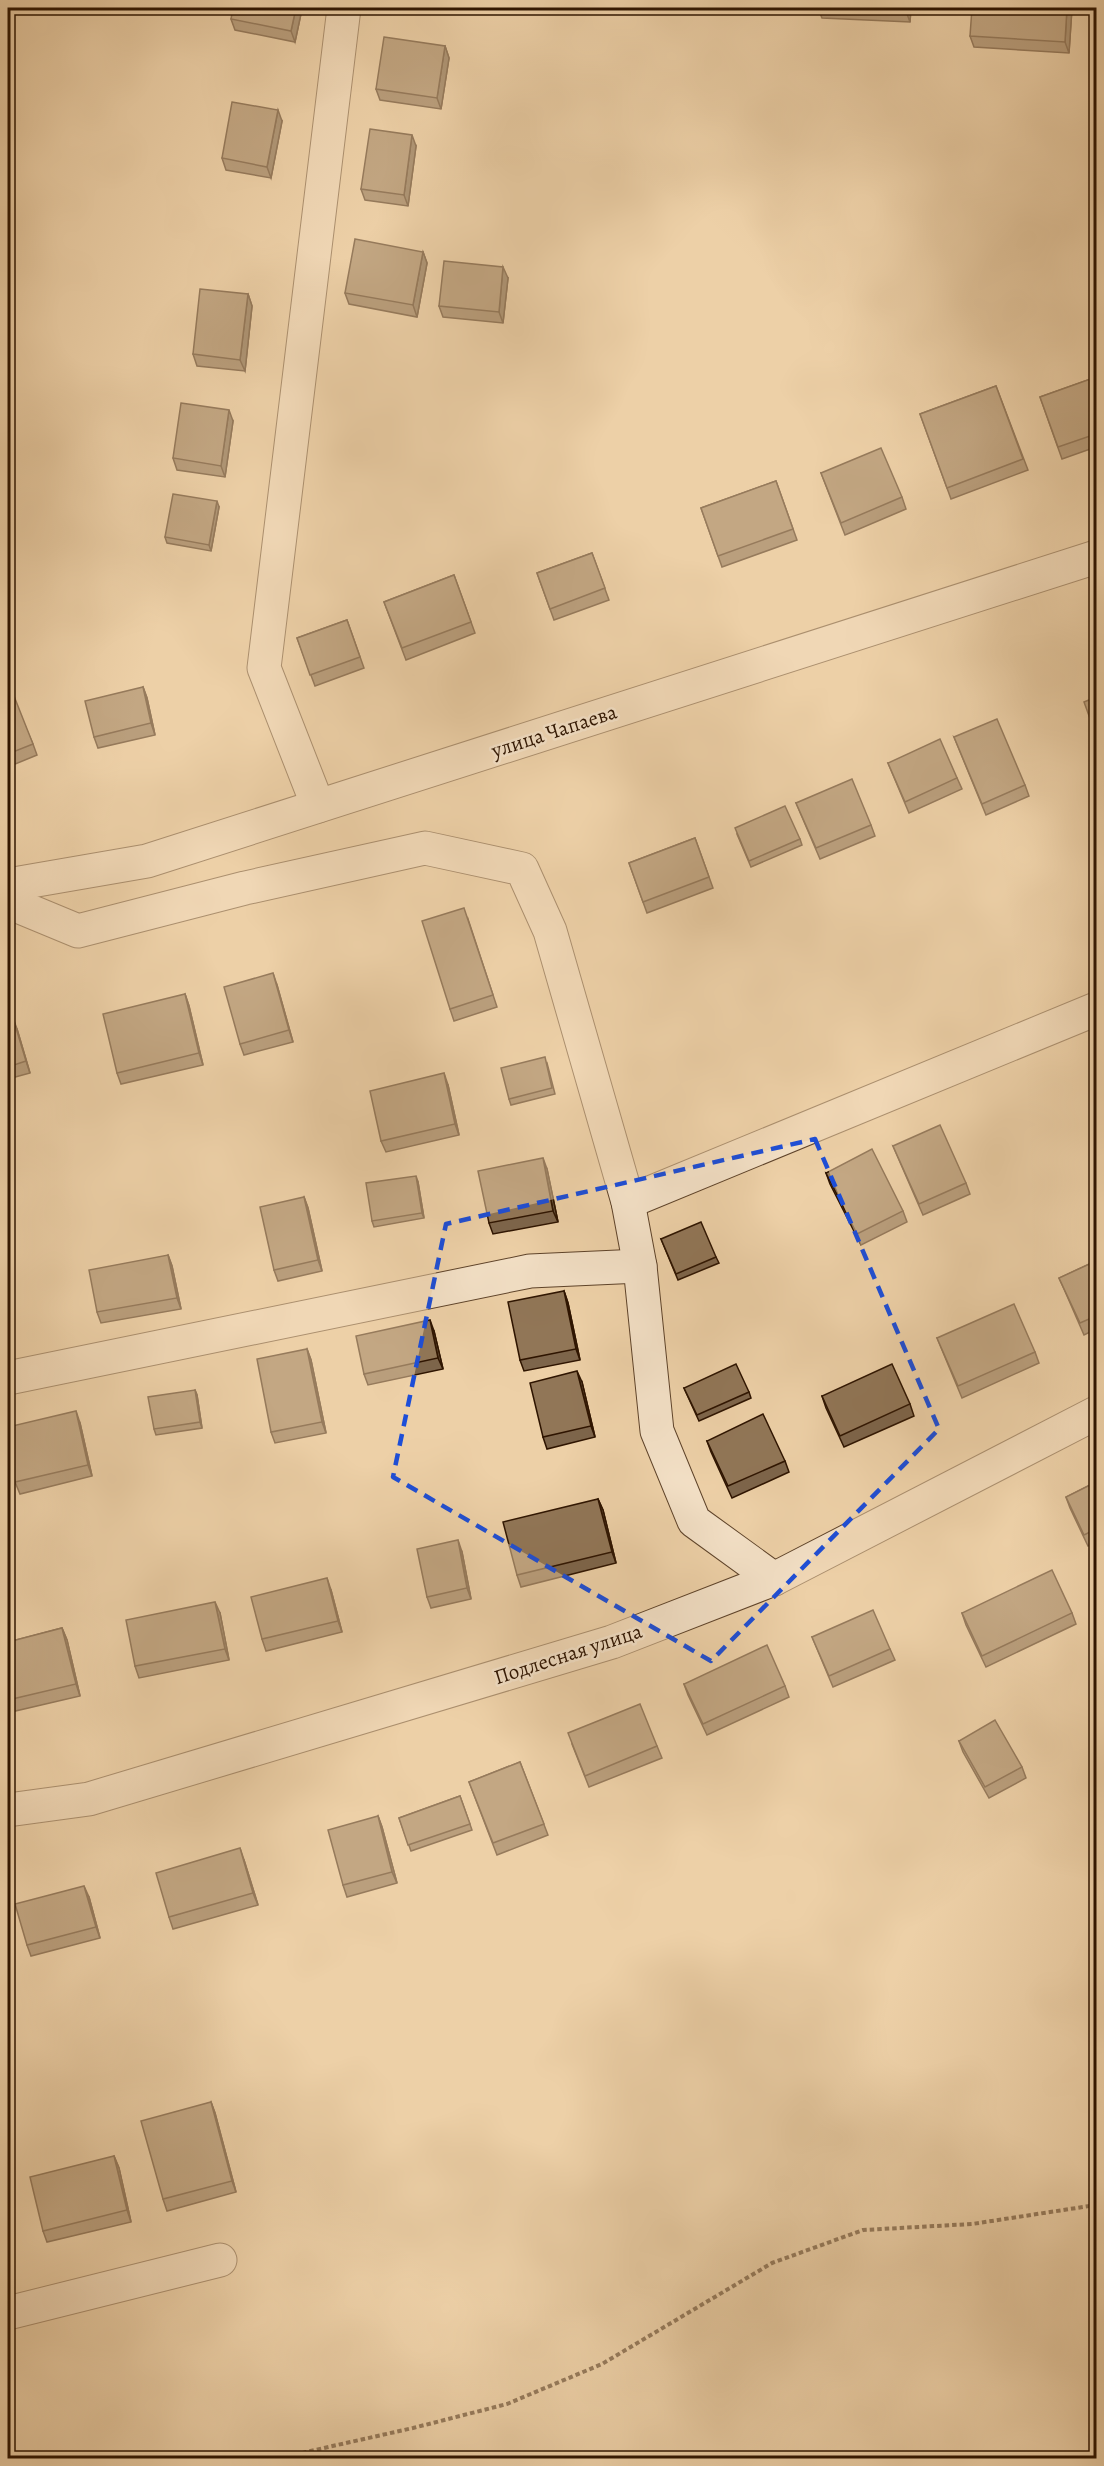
<svg xmlns="http://www.w3.org/2000/svg" width="1104" height="2466" viewBox="0 0 1104 2466" font-family="Alegreya,serif">
	<rect width="100%" height="100%" fill="#edd0a7"/>
	<filter id="stains"><feTurbulence type="fractalNoise" baseFrequency=".00333" numOctaves="4"/><feColorMatrix values="0 0 0 0 .2 0 0 0 0 .09 0 0 0 0 .02 0 0 0 .5 -.17"/></filter>
	<radialGradient id="worn" r=".72"><stop offset=".6" stop-color="#630" stop-opacity="0"/><stop offset="1" stop-color="#630" stop-opacity=".3"/></radialGradient>
	<g fill="none" stroke-linecap="round" stroke-linejoin="round">
		<defs>
			<g id="street">
				<polyline points="318,806 264,668 344,8"/>
				<polyline points="8,885 147,861 1096,557"/>
				<polyline points="8,902 78,931 245,888 425,848 522,869 550,931 628,1202 640,1266 657,1431 694,1521 774,1579"/>
				<polyline points="628,1202 1096,1009"/>
				<polyline points="8,1378 530,1271 640,1266"/>
				<polyline points="8,1810 89,1799 612,1642 774,1579 1096,1413"/>
				<polyline points="8,2313 220,2260"/>
			</g>
		</defs>
		<!-- street casing -->
		<use href="#street" stroke="#5e432a" stroke-width="35"/>
		<!-- path -->
		<polyline stroke="#2e1400" stroke-width="4" stroke-dasharray="4.5 3" stroke-linecap="butt" points="288,2458 306,2452 413,2428 507,2404 602,2364 772,2263 863,2230 972,2224 1096,2205"/>
		<!-- street -->
		<use href="#street" stroke="#f3e0c6" stroke-width="33"/>
	</g>
	<!-- wall -->
	<g fill="#7d654b" stroke="#2e1400" stroke-width="1.5">
		<polygon points="818,8 911,8 910,22 822,18"/>
		<polygon points="1072,8 1069,53 974,47 970,36"/>
		<polygon points="302,9 295,42 235,30 231,19"/>
		<polygon points="445,46 449,58 441,109 380,100 376,89"/>
		<polygon points="282,121 271,178 226,170 222,158"/>
		<polygon points="416,146 408,206 365,200 361,189"/>
		<polygon points="423,252 427,263 417,317 349,304 345,293"/>
		<polygon points="508,278 503,323 443,317 439,306"/>
		<polygon points="248,294 252,306 245,371 197,366 193,354"/>
		<polygon points="1096,377 1096,447 1062,459 1040,397"/>
		<polygon points="996,386 1028,470 951,499 920,414"/>
		<polygon points="233,421 225,477 177,470 173,458"/>
		<polygon points="821,473 902,497 906,509 845,535"/>
		<polygon points="776,481 797,540 722,567 701,508"/>
		<polygon points="219,507 211,551 167,543 165,537"/>
		<polygon points="592,553 609,600 554,620 537,573"/>
		<polygon points="454,575 475,633 406,660 384,602"/>
		<polygon points="347,620 364,668 315,686 297,638"/>
		<polygon points="8,687 33,744 37,755 8,767"/>
		<polygon points="143,687 147,698 155,735 98,748 94,737"/>
		<polygon points="954,737 1025,785 1029,796 986,815"/>
		<polygon points="888,763 957,778 962,789 909,813"/>
		<polygon points="796,803 871,825 875,836 820,859"/>
		<polygon points="737,834 800,839 802,845 751,867"/>
		<polygon points="695,838 713,888 647,913 629,863"/>
		<polygon points="468,919 497,1007 454,1021 450,1009"/>
		<polygon points="277,985 293,1042 244,1055 240,1044"/>
		<polygon points="185,994 189,1006 203,1065 121,1084 117,1073"/>
		<polygon points="8,1019 17,1029 30,1073 8,1079"/>
		<polygon points="547,1063 555,1094 511,1105 509,1099"/>
		<polygon points="448,1085 459,1135 386,1152 381,1141"/>
		<polygon points="893,1146 966,1183 970,1194 923,1215"/>
		<polygon points="547,1169 558,1222 493,1234 489,1223"/>
		<polygon points="826,1173 903,1211 907,1222 861,1245 830,1184"/>
		<polygon points="418,1182 424,1218 374,1227 372,1221"/>
		<polygon points="304,1197 308,1208 322,1271 278,1281 274,1270"/>
		<polygon points="661,1239 716,1257 719,1263 678,1280"/>
		<polygon points="168,1255 172,1266 181,1309 101,1323 97,1312"/>
		<polygon points="1096,1261 1096,1329 1084,1335 1064,1289 1059,1278"/>
		<polygon points="564,1291 568,1303 580,1360 524,1371 520,1360"/>
		<polygon points="434,1331 443,1369 368,1385 364,1374"/>
		<polygon points="937,1338 1035,1352 1039,1363 962,1398"/>
		<polygon points="307,1349 311,1360 326,1433 275,1443 271,1432"/>
		<polygon points="582,1382 595,1437 547,1449 543,1437"/>
		<polygon points="684,1388 749,1392 751,1398 699,1421"/>
		<polygon points="195,1390 197,1395 202,1428 156,1435 154,1429"/>
		<polygon points="822,1396 910,1404 914,1416 844,1447 826,1408"/>
		<polygon points="80,1423 92,1476 20,1494 15,1482"/>
		<polygon points="707,1441 785,1461 789,1472 732,1498 711,1452"/>
		<polygon points="1096,1482 1096,1542 1088,1546 1070,1508 1066,1497"/>
		<polygon points="598,1499 603,1510 616,1563 521,1587 517,1575"/>
		<polygon points="462,1552 471,1599 431,1608 427,1597"/>
		<polygon points="331,1590 342,1632 266,1651 262,1639"/>
		<polygon points="220,1613 229,1660 139,1678 135,1666"/>
		<polygon points="962,1613 1072,1613 1076,1624 986,1667 966,1625"/>
		<polygon points="62,1628 67,1640 80,1696 11,1712 8,1703 8,1642"/>
		<polygon points="812,1637 890,1649 895,1660 833,1687"/>
		<polygon points="684,1684 785,1686 789,1697 707,1735 688,1695"/>
		<polygon points="959,1741 1022,1767 1026,1778 989,1798 963,1752"/>
		<polygon points="572,1744 657,1746 662,1758 589,1787"/>
		<polygon points="520,1762 548,1835 497,1855 469,1782"/>
		<polygon points="460,1796 472,1830 411,1851 399,1818"/>
		<polygon points="378,1816 382,1827 397,1883 347,1897 343,1885"/>
		<polygon points="244,1860 258,1905 173,1929 169,1917"/>
		<polygon points="89,1897 100,1938 31,1956 27,1945"/>
		<polygon points="211,2102 215,2113 236,2192 167,2211 163,2199"/>
		<polygon points="114,2156 119,2168 131,2222 47,2242 43,2231"/>
	</g>
	<!-- shaded-wall -->
	<g fill="#66533d" stroke="#2e1400" stroke-width="1.5">
		<polygon points="296,8 301,8 302,9 295,42 291,31"/>
		<polygon points="906,8 911,8 910,22 906,11"/>
		<polygon points="1067,8 1072,8 1069,53 1065,42"/>
		<polygon points="445,46 449,58 441,109 437,98"/>
		<polygon points="278,110 282,121 271,178 267,167"/>
		<polygon points="412,135 416,146 408,206 404,195"/>
		<polygon points="423,252 427,263 417,317 413,305"/>
		<polygon points="503,267 508,278 503,323 499,312"/>
		<polygon points="248,294 252,306 245,371 240,360"/>
		<polygon points="229,410 233,421 225,477 221,466"/>
		<polygon points="217,501 219,507 211,551 209,545"/>
		<polygon points="143,687 147,698 155,735 151,723"/>
		<polygon points="273,973 277,985 293,1042 289,1030"/>
		<polygon points="185,994 189,1006 203,1065 199,1053"/>
		<polygon points="13,1018 17,1029 30,1073 26,1061"/>
		<polygon points="444,1073 448,1085 459,1135 455,1124"/>
		<polygon points="543,1158 547,1169 558,1222 553,1211"/>
		<polygon points="416,1176 418,1182 424,1218 422,1213"/>
		<polygon points="304,1197 308,1208 322,1271 318,1260"/>
		<polygon points="168,1255 172,1266 181,1309 177,1298"/>
		<polygon points="564,1291 568,1303 580,1360 576,1349"/>
		<polygon points="430,1320 434,1331 443,1369 438,1358"/>
		<polygon points="307,1349 311,1360 326,1433 322,1422"/>
		<polygon points="577,1371 582,1382 595,1437 591,1426"/>
		<polygon points="195,1390 197,1395 202,1428 200,1422"/>
		<polygon points="76,1411 80,1423 92,1476 88,1465"/>
		<polygon points="598,1499 603,1510 616,1563 612,1552"/>
		<polygon points="458,1540 462,1552 471,1599 467,1588"/>
		<polygon points="327,1578 331,1590 342,1632 338,1621"/>
		<polygon points="215,1602 220,1613 229,1660 225,1649"/>
		<polygon points="62,1628 67,1640 80,1696 76,1684"/>
		<polygon points="378,1816 382,1827 397,1883 392,1872"/>
		<polygon points="240,1848 244,1860 258,1905 253,1893"/>
		<polygon points="84,1886 89,1897 100,1938 96,1927"/>
		<polygon points="211,2102 215,2113 236,2192 232,2181"/>
		<polygon points="114,2156 119,2168 131,2222 127,2210"/>
	</g>
	<!-- building -->
	<g fill="#917657" stroke="#2e1400" stroke-width="1.5">
		<polygon points="233,8 296,8 291,31 231,19"/>
		<polygon points="840,8 906,8 906,11"/>
		<polygon points="972,8 1067,8 1065,42 970,36"/>
		<polygon points="384,37 445,46 437,98 376,89"/>
		<polygon points="232,102 278,110 267,167 222,158"/>
		<polygon points="370,129 412,135 404,195 361,189"/>
		<polygon points="355,239 423,252 413,305 345,293"/>
		<polygon points="444,261 503,267 499,312 439,306"/>
		<polygon points="200,289 248,294 240,360 193,354"/>
		<polygon points="1096,377 1096,434 1058,447 1040,397"/>
		<polygon points="996,386 1023,459 947,488 920,414"/>
		<polygon points="181,403 229,410 221,466 173,458"/>
		<polygon points="881,448 902,497 841,523 821,473"/>
		<polygon points="776,481 793,529 718,556 701,508"/>
		<polygon points="173,494 217,501 209,545 165,537"/>
		<polygon points="592,553 605,588 550,609 537,573"/>
		<polygon points="454,575 471,622 402,648 384,602"/>
		<polygon points="347,620 360,657 310,675 297,638"/>
		<polygon points="10,686 33,744 8,754 8,687"/>
		<polygon points="143,687 151,723 94,737 85,701"/>
		<polygon points="1096,697 1096,735 1084,702"/>
		<polygon points="997,719 1025,785 982,804 954,737"/>
		<polygon points="940,739 957,778 905,802 888,763"/>
		<polygon points="852,779 871,825 816,848 796,803"/>
		<polygon points="785,806 800,839 749,861 735,828"/>
		<polygon points="695,838 709,877 643,902 629,863"/>
		<polygon points="464,908 493,995 450,1009 422,921"/>
		<polygon points="273,973 289,1030 240,1044 224,987"/>
		<polygon points="185,994 199,1053 117,1073 103,1014"/>
		<polygon points="13,1018 26,1061 8,1067 8,1019"/>
		<polygon points="545,1057 552,1088 509,1099 501,1068"/>
		<polygon points="444,1073 455,1124 381,1141 370,1091"/>
		<polygon points="940,1125 966,1183 919,1204 893,1146"/>
		<polygon points="872,1149 903,1211 857,1234 826,1173"/>
		<polygon points="543,1158 553,1211 489,1223 478,1171"/>
		<polygon points="416,1176 422,1213 372,1221 366,1183"/>
		<polygon points="304,1197 318,1260 274,1270 260,1207"/>
		<polygon points="701,1222 716,1257 676,1274 661,1239"/>
		<polygon points="168,1255 177,1298 97,1312 89,1270"/>
		<polygon points="1096,1261 1096,1316 1080,1323 1059,1278"/>
		<polygon points="564,1291 576,1349 520,1360 508,1302"/>
		<polygon points="1014,1304 1035,1352 958,1386 937,1338"/>
		<polygon points="430,1320 438,1358 364,1374 356,1336"/>
		<polygon points="307,1349 322,1422 271,1432 257,1359"/>
		<polygon points="736,1364 749,1392 697,1415 684,1388"/>
		<polygon points="892,1364 910,1404 840,1436 822,1396"/>
		<polygon points="577,1371 591,1426 543,1437 530,1383"/>
		<polygon points="195,1390 200,1422 154,1429 148,1397"/>
		<polygon points="76,1411 88,1465 15,1482 8,1449 8,1427"/>
		<polygon points="763,1414 785,1461 728,1486 707,1441"/>
		<polygon points="1096,1482 1096,1529 1084,1535 1066,1497"/>
		<polygon points="598,1499 612,1552 517,1575 503,1522"/>
		<polygon points="458,1540 467,1588 427,1597 417,1549"/>
		<polygon points="1052,1570 1072,1613 982,1656 962,1613"/>
		<polygon points="327,1578 338,1621 262,1639 251,1597"/>
		<polygon points="215,1602 225,1649 135,1666 126,1620"/>
		<polygon points="873,1610 890,1649 829,1676 812,1637"/>
		<polygon points="62,1628 76,1684 8,1700 8,1642"/>
		<polygon points="767,1645 785,1686 703,1724 684,1684"/>
		<polygon points="640,1704 657,1746 585,1776 568,1733"/>
		<polygon points="995,1720 1022,1767 985,1787 959,1741"/>
		<polygon points="520,1762 544,1824 493,1843 469,1782"/>
		<polygon points="460,1796 470,1824 408,1845 399,1818"/>
		<polygon points="378,1816 392,1872 343,1885 328,1830"/>
		<polygon points="240,1848 253,1893 169,1917 156,1873"/>
		<polygon points="84,1886 96,1927 27,1945 15,1904"/>
		<polygon points="211,2102 232,2181 163,2199 141,2121"/>
		<polygon points="114,2156 127,2210 43,2231 30,2177"/>
	</g>
	<!-- marked area -->
	<path d="M0 0H1104V2466H0ZM 815,1139 L 939,1429 L 711,1661 L 393,1477 L 446,1224 Z" fill="#edd0a7" fill-opacity=".55" fill-rule="evenodd"/>
	<path fill="none" stroke="#1d4ed8" stroke-width="4.5" stroke-dasharray="12 8" stroke-linejoin="round" d="M 815,1139 L 939,1429 L 711,1661 L 393,1477 L 446,1224 Z"/>
	<g text-anchor="middle" dominant-baseline="central" stroke-width="5" stroke-linejoin="round" paint-order="stroke">
		<!-- street labels -->
		<g font-size="21" fill="#2e1400" stroke="#f3e0c6">
			<text transform="translate(554 731) rotate(-18)">улица Чапаева</text>
			<text transform="translate(568 1654) rotate(-18)">Подлесная улица</text>
		</g>
	</g>
	<!-- margin -->
	<rect width="1104" height="2466" fill="none" stroke="#edd0a7" stroke-width="30"/>
	<rect x="9" y="9" width="1086" height="2448" fill="none" stroke="#2e1400" stroke-width="3"/>
	<rect x="15" y="15" width="1074" height="2436" fill="none" stroke="#2e1400" stroke-width="1.5"/>
	<rect width="100%" height="100%" filter="url(#stains)"/>
	<rect width="100%" height="100%" fill="url(#worn)"/>
</svg>
